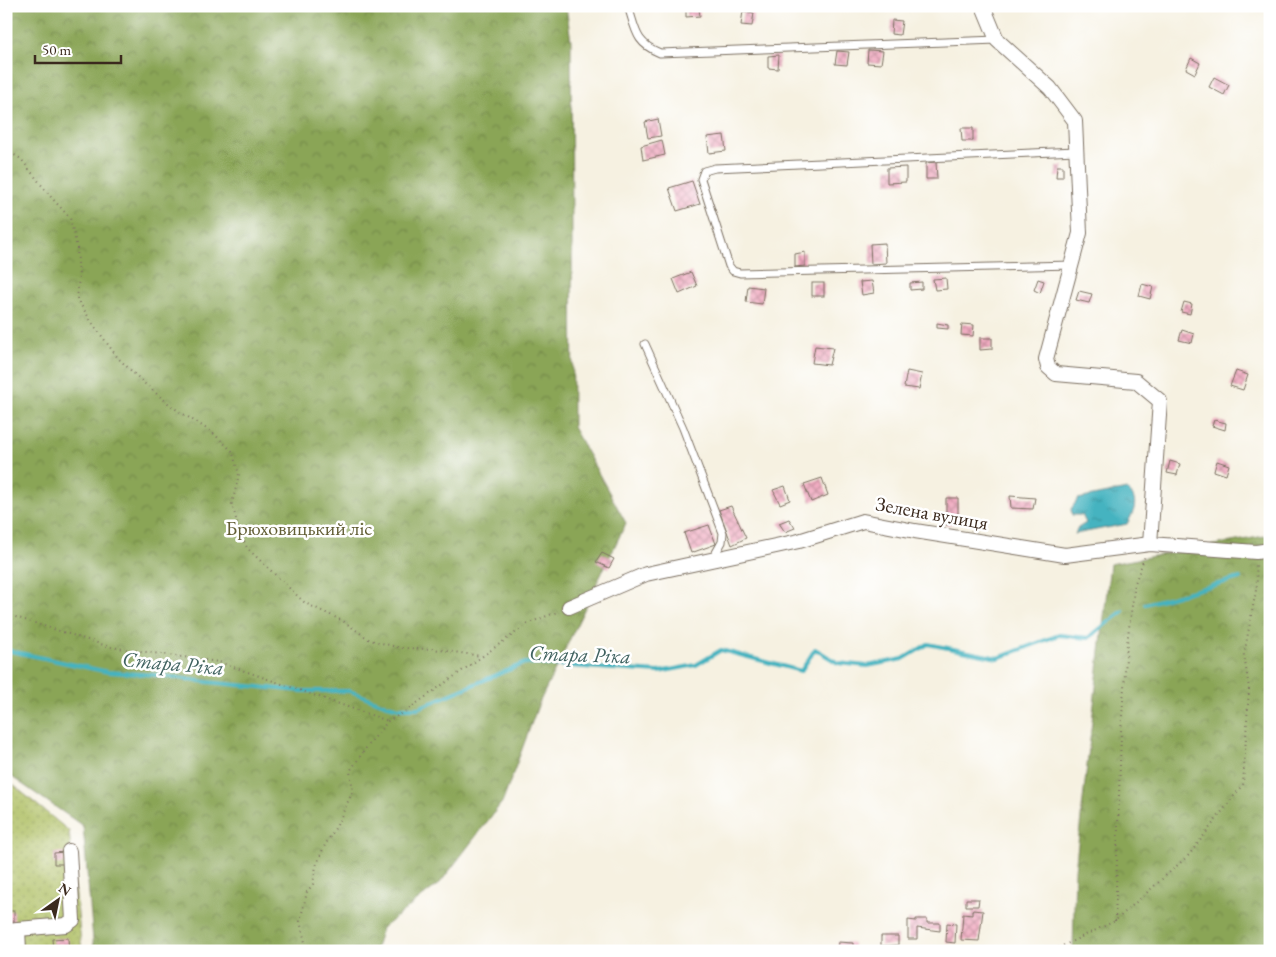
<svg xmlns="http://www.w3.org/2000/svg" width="1276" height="957" viewBox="0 0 1276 957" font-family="'EB Garamond',serif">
	<defs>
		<pattern id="grass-dots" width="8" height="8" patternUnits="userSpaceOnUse" patternTransform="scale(1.25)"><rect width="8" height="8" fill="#adbe61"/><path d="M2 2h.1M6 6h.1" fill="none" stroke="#8e9b4f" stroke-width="1.8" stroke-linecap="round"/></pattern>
		<pattern id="forest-crowns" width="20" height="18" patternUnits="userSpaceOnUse" patternTransform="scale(1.25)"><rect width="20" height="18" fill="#8aa557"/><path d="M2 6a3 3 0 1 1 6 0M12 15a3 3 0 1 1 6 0" fill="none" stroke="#728747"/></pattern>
		<pattern id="water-ripples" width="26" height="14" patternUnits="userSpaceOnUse" patternTransform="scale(1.25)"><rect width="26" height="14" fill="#45b3c0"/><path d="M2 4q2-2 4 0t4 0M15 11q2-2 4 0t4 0" fill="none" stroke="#3b929b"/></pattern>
		<pattern id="building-cross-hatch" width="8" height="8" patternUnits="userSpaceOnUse" patternTransform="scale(1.25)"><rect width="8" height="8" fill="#f0acc1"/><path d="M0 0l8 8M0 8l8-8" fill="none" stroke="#c48c9c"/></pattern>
	</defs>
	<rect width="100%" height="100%" fill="#fff"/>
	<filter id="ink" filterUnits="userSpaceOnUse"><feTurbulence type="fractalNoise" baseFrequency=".02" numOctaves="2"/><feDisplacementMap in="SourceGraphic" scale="10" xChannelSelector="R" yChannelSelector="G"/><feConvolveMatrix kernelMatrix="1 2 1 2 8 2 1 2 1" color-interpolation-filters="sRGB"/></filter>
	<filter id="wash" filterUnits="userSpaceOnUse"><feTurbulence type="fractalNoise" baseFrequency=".0096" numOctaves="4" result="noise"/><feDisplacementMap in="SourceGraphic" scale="20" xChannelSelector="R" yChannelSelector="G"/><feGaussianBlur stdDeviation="1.12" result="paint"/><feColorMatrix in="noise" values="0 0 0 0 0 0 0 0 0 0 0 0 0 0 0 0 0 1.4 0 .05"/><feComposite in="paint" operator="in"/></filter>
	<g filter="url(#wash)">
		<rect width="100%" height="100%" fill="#f6f1e1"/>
		<!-- grass -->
		<polygon fill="url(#grass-dots)" stroke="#747440" points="6,779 69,831 82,951 6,951"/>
		<!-- forest -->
		<g fill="url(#forest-crowns)" stroke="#62683a">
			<polygon points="6,6 566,6 571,41 573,427 626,523 539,703 503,801 440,883 382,928 375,951 94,951 83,826 6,773"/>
			<polygon points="1270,535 1270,951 1073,951 1075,870 1110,564"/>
		</g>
		<!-- water -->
		<path fill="url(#water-ripples)" stroke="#406e6f" d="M 1127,489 C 1140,501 1134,511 1127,524 L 1075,534 L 1078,528 L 1086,523 L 1082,515 L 1072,515 L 1071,509 L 1078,499 Z"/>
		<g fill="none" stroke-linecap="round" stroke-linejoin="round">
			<!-- stream -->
			<g stroke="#45b3c0" stroke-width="4">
				<polyline points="1145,604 1240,578"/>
				<polyline points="6,650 108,672 157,675 207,682 301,691 350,691 384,704 399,708 418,708 525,663 659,672 696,665 721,650 801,671 815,649 838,663 867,666 903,659 928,644 998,658 1059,635 1088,638 1123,611"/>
			</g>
		</g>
		<g id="blocks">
			<!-- building -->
			<g fill="url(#building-cross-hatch)">
				<polygon points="699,9 700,16 686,17 686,10"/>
				<polygon points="743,11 754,13 752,26 741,25"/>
				<polygon points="892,20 902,21 900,35 891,34"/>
				<polygon points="868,50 883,51 881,64 867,63"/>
				<polygon points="837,51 849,52 847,65 835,64"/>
				<polygon points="779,55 778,69 768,68 768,56"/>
				<polygon points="1191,58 1200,63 1195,74 1186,69"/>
				<polygon points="1214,77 1229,85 1224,95 1209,87"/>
				<polygon points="658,119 661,136 648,138 645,122"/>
				<polygon points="961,128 973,128 973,141 962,141"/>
				<polygon points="724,135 726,151 709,153 707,137"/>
				<polygon points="662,140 665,155 643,160 641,146"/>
				<polygon points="936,162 937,179 926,179 926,163"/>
				<polygon points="1057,166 1063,166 1063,177 1056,177"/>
				<polygon points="906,167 906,182 887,183 887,168"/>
				<polygon points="692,181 700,204 677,211 669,188"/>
				<polygon points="885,243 886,263 871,264 870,244"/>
				<polygon points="805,252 805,266 795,267 795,254"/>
				<polygon points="691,272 697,286 679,294 673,279"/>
				<polygon points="946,278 947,289 935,290 933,279"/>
				<polygon points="1038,279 1044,281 1040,293 1034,290"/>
				<polygon points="872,281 874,293 862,295 860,282"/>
				<polygon points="922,282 922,289 910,290 910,283"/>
				<rect x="812" y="283" width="12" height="13"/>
				<polygon points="1142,284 1153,287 1150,299 1139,296"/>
				<polygon points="748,286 764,288 762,304 746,302"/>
				<polygon points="1079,291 1092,294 1089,303 1076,300"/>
				<polygon points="1184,302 1192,304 1190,314 1181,312"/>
				<polygon points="937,323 948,325 948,329 937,328"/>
				<polygon points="962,324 974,325 973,336 961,335"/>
				<polygon points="1182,330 1194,334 1192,343 1179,340"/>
				<polygon points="980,338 992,338 992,349 980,350"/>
				<polygon points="815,346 833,348 829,365 812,363"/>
				<polygon points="907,371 922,374 919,389 904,387"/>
				<polygon points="1236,371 1248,375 1243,390 1230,386"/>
				<polygon points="1214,420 1226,423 1225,430 1212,426"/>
				<polygon points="1170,461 1180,464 1177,475 1167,473"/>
				<polygon points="1217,461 1229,465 1226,475 1214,471"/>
				<polygon points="822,478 828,495 811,502 804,484"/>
				<polygon points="785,486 790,500 780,504 773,490"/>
				<polygon points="1010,496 1035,498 1033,509 1011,508"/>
				<polygon points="946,498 958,498 958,523 946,525"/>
				<polygon points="731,506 746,538 732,545 719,510"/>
				<polygon points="789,519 795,528 785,532 779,523"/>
				<polygon points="709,525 716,544 691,553 684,533"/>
				<polygon points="602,553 614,559 609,568 596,562"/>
				<polygon points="64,852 65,864 54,864 54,853"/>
				<polygon points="966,899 979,899 978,906 966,906"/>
				<polygon points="972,910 983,911 979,941 961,940 963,914 972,915"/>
				<rect x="6" y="911" width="8" height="12"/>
				<polygon points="916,919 927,919 927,923 940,923 940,931 917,928 917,939 908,939 908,920 916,921"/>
				<polygon points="947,923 956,924 955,943 946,942"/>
				<polygon points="881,936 898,936 898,945 881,946"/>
				<polygon points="68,938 69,951 53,951 52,939"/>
				<polygon points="838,942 853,943 853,951 837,951"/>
			</g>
		</g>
	</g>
	<g filter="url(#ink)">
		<use href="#blocks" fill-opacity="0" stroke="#7c7062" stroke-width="1"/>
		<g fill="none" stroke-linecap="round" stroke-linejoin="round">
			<defs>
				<g id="service">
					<path d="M 628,6 C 636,30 635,43 660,53 L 997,40"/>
					<polyline points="1072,265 740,273 733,271 729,266 701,179 704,171 715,168 1076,151"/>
					<polyline points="645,344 683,428 723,533 722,542 713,558"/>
				</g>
				<g id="minor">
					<polyline points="983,6 997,40 1050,88 1075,121 1080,233 1046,359 1048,367 1056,374 1136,381 1160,401 1150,544"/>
					<polyline points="569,607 646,574 799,541 863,521 915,531 1065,555 1150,544 1256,552 1270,550"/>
					<polyline points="18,929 19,951"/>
					<polyline points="6,930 66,925 73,920 69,851"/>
				</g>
			</defs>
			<!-- service casing -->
			<use href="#service" stroke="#7c7062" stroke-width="9"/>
			<!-- minor casing -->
			<use href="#minor" stroke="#7c7062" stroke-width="16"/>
			<!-- path -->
			<g stroke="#7c7062" stroke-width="2" stroke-dasharray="1 4" stroke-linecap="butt">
				<polyline points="6,150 21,159 51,197 70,218 77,248 79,275 77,299 95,327 118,358 146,385 174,408 213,433 232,451 239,474 232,504 239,530 247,548 305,603 343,621 370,640 401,648 433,649 481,656"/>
				<polyline points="6,614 110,647 219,662 388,721"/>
				<polyline points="1115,921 1121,732 1127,643 1135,583 1145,556"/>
				<polyline points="307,951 300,921 307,892 313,884 316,866 324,847 337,825 353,791 350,771 366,748 388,721 403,713 529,623 557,612"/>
				<polyline points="1029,951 1056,949 1115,921 1189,855 1243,784 1249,688 1244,655 1257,585 1256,564"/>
			</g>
			<!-- service -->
			<use href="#service" stroke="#fff" stroke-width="7"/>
			<!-- minor -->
			<use href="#minor" stroke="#fff" stroke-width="14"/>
		</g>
	</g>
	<g text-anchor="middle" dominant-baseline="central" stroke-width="5" stroke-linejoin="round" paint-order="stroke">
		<!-- street labels -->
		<g font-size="20" fill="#3b2a1e" stroke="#fff">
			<text transform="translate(932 513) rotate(10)">Зелена вулиця</text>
		</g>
		<!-- park labels -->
		<g font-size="20" fill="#635e35" stroke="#fff">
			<text x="299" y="528">Брюховицький ліс</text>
		</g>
		<!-- water labels -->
		<g font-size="21" font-style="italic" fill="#3f615f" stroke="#fff">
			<text transform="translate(580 654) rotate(2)">Стара Ріка</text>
			<text transform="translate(173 663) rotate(5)">Стара Ріка</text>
		</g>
	</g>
	<!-- margin -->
	<rect width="1276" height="957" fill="none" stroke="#fff" stroke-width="25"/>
	<!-- north arrow -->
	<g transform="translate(58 900) rotate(33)" stroke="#ffffff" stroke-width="4" paint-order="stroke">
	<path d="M0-4L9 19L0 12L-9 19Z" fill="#3b2a1e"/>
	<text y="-8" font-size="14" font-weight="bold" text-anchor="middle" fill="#3b2a1e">N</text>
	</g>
	<!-- scale -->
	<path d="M35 55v8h86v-8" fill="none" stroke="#3b2a1e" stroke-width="2.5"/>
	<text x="42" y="55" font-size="15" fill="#3b2a1e" stroke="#ffffff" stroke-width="4" paint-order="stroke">50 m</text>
</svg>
